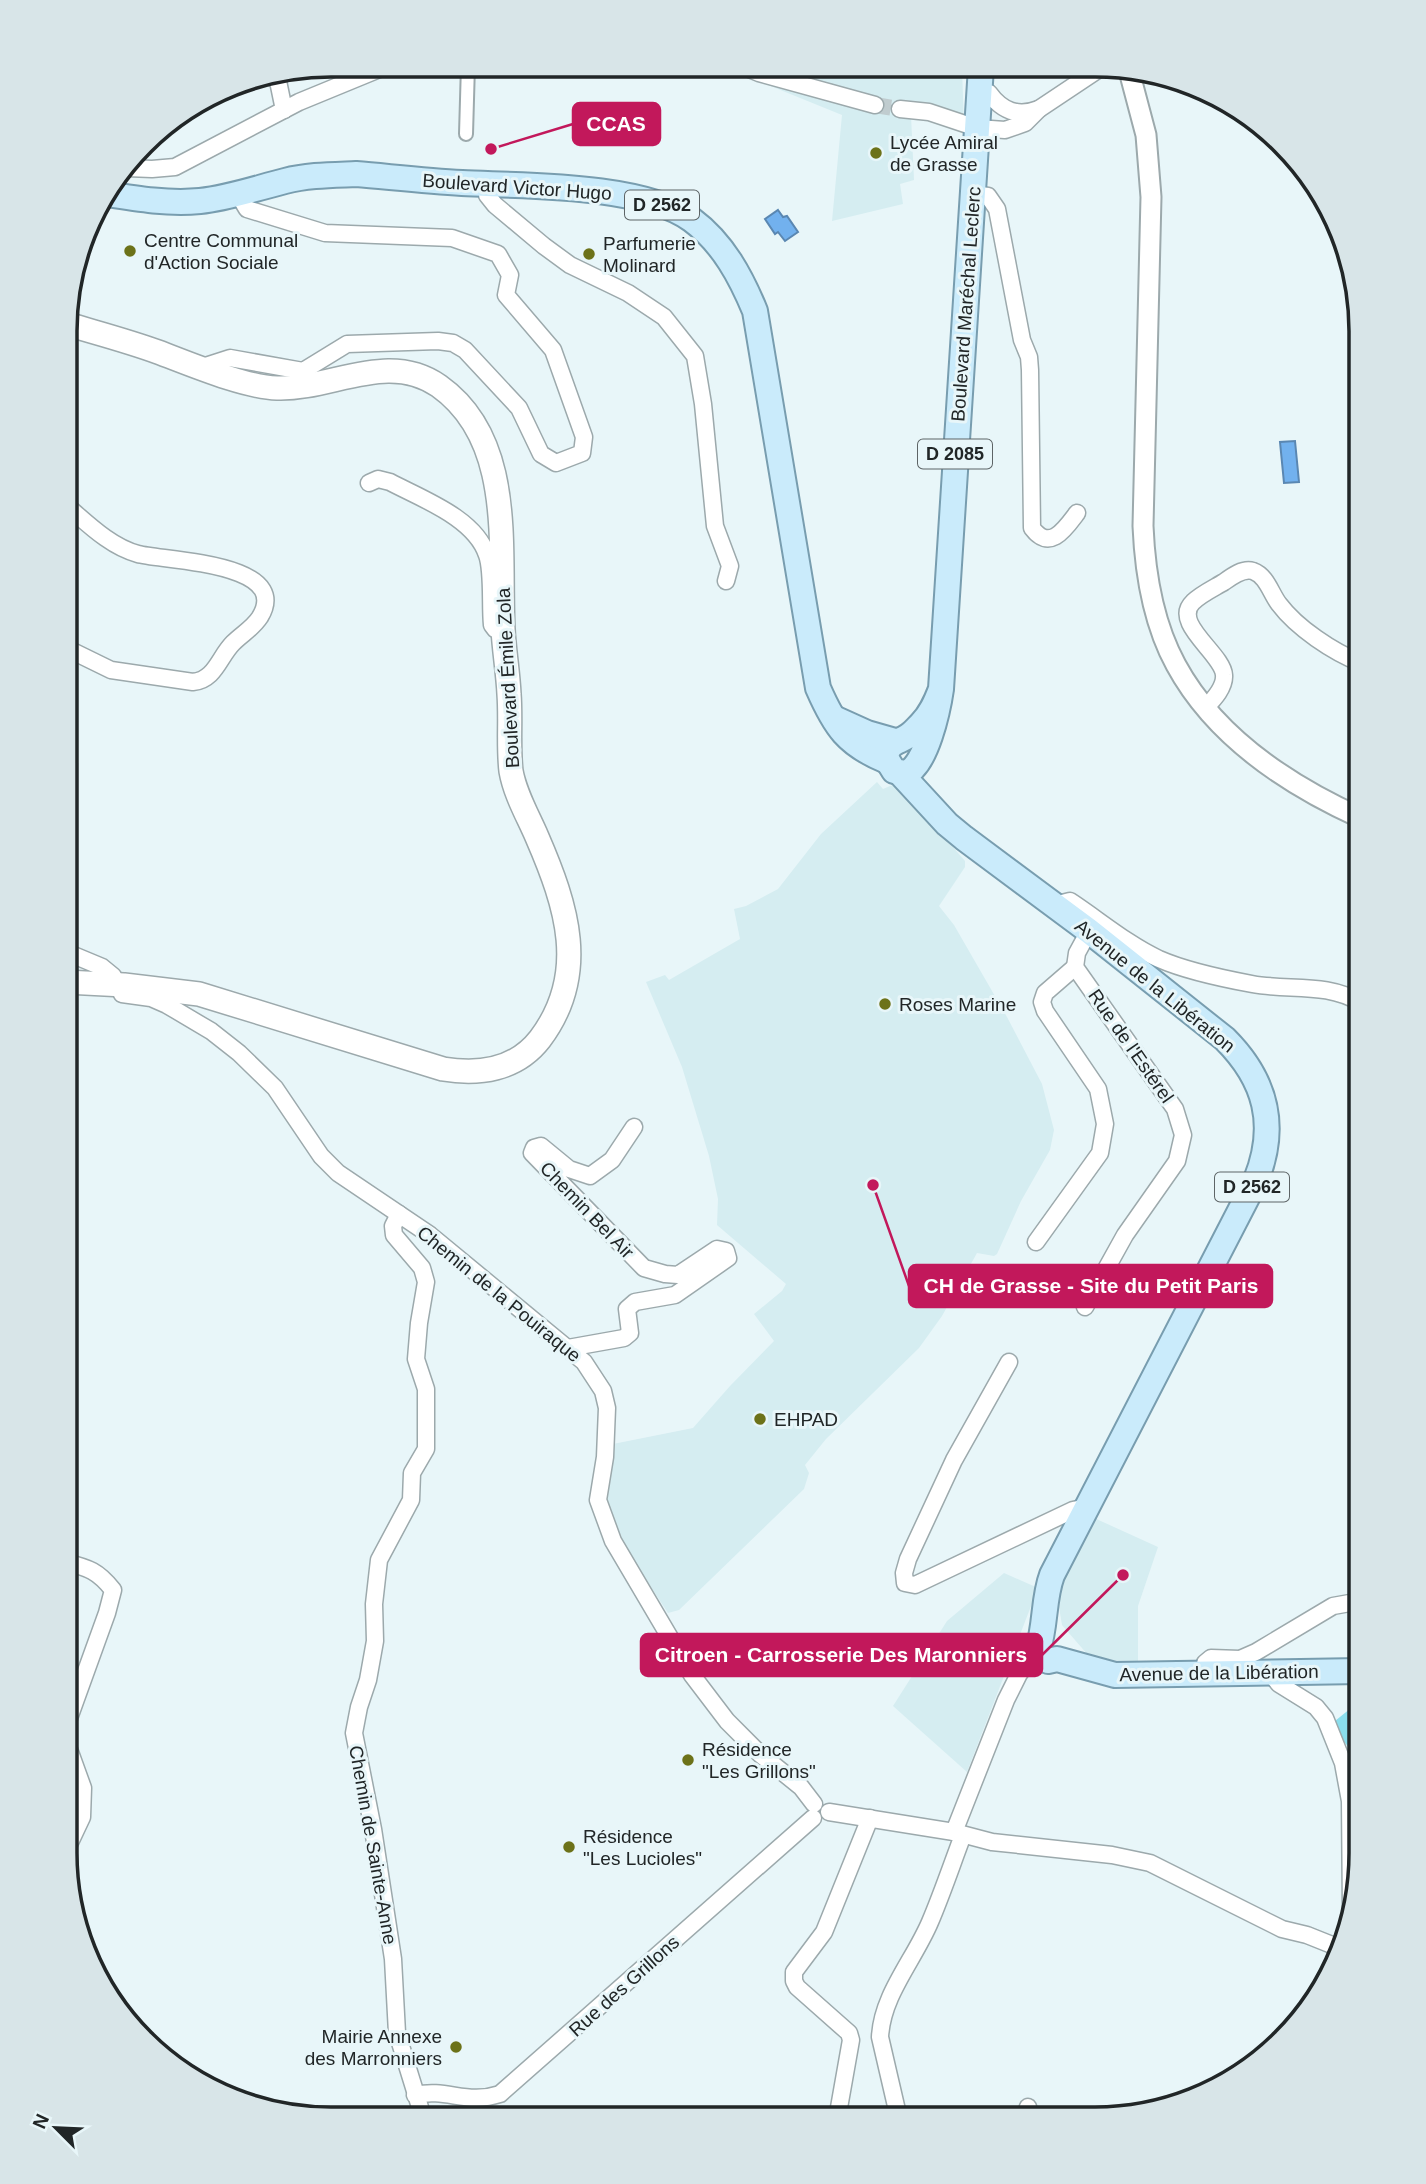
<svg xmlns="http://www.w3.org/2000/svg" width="1426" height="2184" viewBox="0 0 1426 2184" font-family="Arial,sans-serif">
	<rect width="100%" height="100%" fill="#e8f6f9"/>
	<!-- built -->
	<g fill="#d5edf1">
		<polygon points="721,66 962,67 964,127 911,115 914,180 900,184 903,204 832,221 842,115"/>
		<polygon points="877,782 883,789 897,783 965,861 965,867 939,906 954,925 1007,1017 1042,1084 1054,1130 1050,1150 1021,1201 997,1254 994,1256 977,1253 942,1316 919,1348 826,1439 805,1465 809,1473 804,1489 679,1610 668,1613 619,1539 604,1501 608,1445 693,1428 730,1386 774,1341 754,1314 782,1291 786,1284 717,1225 718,1199 709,1156 682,1067 646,982 665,975 669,980 740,939 734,909 746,906 778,889 821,834"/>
		<polygon points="1092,1517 1158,1547 1138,1606 1138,1665 1088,1655 1062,1625 1056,1589"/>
		<polygon points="1004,1573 1038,1588 967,1772 893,1706 947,1621"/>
	</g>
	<!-- green -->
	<polygon fill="#8adeed" points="1361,1700 1361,1762 1330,1725"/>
	<!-- water -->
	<g fill="#72b1ee" stroke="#5a87b2" stroke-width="2">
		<polygon points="778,210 783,217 787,216 798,232 785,241 778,232 775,234 765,219"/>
		<polygon points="1295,441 1299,482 1284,483 1280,442"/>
	</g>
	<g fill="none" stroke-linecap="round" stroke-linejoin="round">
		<!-- minor-tunnel -->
		<polyline stroke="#c0cccf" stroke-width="16" stroke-dasharray="16 8" stroke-linecap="butt" points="875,105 900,109"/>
		<defs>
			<polyline id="pedestrian" points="466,134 468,65"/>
			<g id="minor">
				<polyline points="742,66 759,73 875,105"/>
				<polyline points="271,77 278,81 284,110"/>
				<path d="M 989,93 C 1002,111 1018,117 1039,109"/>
				<polyline points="900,109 929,112 977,128 1005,130 1025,123 1039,109 1102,67"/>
				<polyline points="127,168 152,169 175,167 299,102 389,65"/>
				<polyline points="487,184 487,195 495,205 544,246 570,265 628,293 664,317 695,356 703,404 715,526 730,566 726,581"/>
				<path d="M 973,194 L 988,196 L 997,209 L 1022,340 L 1029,357 L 1030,370 L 1032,528 C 1050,552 1065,529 1077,513"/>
				<polyline points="199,368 230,358 303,371 347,344 438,341 453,343 465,350 519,408 541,454 556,463 582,453 584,437 553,350 506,295 510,275 498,254 452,238 325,233 247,209 238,194"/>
				<path d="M 369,483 L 378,479 L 390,482 C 422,499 475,518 487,555 C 493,571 490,606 492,625 L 495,629 L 501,629"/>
				<path d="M 66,648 L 111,670 L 193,682 C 215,680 219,657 233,643 C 242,634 253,628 260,617 C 293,562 164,561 138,554 C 111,547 88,524 67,506"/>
				<path d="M 1206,707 C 1214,699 1225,687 1224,675 C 1223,654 1171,623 1193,602 C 1201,594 1214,588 1224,582 C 1232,576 1243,568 1253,571 C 1267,576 1271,594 1279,604 C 1297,628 1333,652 1361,663"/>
				<path d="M 1054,905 L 1070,901 C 1099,920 1127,944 1159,959 C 1184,970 1225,979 1252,984 C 1289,991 1327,982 1361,1003"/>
				<polyline points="66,952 102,967 113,976 122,994 151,998 167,1005 211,1031 239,1053 275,1088 321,1156 338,1173 430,1235 584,1362 603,1391 607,1408 605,1457 598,1500 613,1541 692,1675 727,1721 760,1754 801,1787 814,1804"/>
				<polyline points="399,1214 393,1226 394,1235 422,1268 426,1282 419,1323 416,1359 426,1389 426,1449 412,1473 411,1500 379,1560 374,1604 375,1641 368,1680 359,1707 354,1733 373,1829 393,1959 397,2033 423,2117"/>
				<polyline points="1036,1242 1100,1153 1105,1124 1098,1089 1045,1011 1042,1002 1045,993 1075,967"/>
				<polyline points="1085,1307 1125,1235 1177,1161 1183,1135 1175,1109 1075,967 1077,953 1089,931"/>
				<polyline points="568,1348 624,1338 630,1333 627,1309 635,1302 675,1295 728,1258 726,1251 717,1249 678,1275 665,1274 644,1268 532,1153 534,1148 541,1146 569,1169 590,1176 612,1160 634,1127"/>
				<polyline points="1009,1362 954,1460 908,1559 904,1573 905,1583 915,1585 1073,1510 1087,1507"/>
				<polyline points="1270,1673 1279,1684 1316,1707 1325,1718 1343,1763 1350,1801 1351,1913"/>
				<polyline points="1205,1674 1205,1663 1211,1658 1240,1659 1256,1652 1333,1606 1361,1601"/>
				<polyline points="829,1812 954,1832 992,1842 1112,1855 1150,1863 1282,1929 1307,1935 1342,1949"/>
				<polyline points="954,1832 1006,1700 1019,1674 1038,1649"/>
				<path d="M 65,1853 L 82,1817 L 83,1788 L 66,1741 L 68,1721 L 107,1613 L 113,1590 C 98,1571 89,1568 65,1562"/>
				<path d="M 415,2095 C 448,2088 466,2105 500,2094 L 813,1818"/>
				<polyline points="837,2119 851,2040 849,2033 797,1987 794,1981 794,1972 824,1932 870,1818"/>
				<path d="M 899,2119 L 880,2037 C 882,1995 914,1960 930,1922 C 942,1894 952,1864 963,1835"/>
				<polyline points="1024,2119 1028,2107"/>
			</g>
			<path id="tertiary" d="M 1128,67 L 1146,135 L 1151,197 L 1143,526 C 1145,573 1153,623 1176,665 C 1215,737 1288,785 1361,818"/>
			<path id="secondary" d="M 66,982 L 124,985 L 199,994 L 443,1069 C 479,1075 516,1070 540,1039 C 589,974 567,906 537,837 C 528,816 515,794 511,771 C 508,746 511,719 509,694 C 508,672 504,650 503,629 C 499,547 515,440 439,386 C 388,350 331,390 277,388 C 244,387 190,364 158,352 C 128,341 97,333 67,324"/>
			<g id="primary">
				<path d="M 107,194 C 138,199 169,204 200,201 C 229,198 257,188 285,181 C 308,175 332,175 356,174 C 391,177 427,181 462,183 C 523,186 644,184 692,220 C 723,243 741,277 755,311 L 818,688 C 835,727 847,745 887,761"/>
				<path d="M 941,689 C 936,702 931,714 921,724 C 917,728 913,733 908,736 C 898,743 888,741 886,758 L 894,771 L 906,773 C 926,766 938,710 941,689 L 981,67"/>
				<polyline points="836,719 867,733 895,741"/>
				<path d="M 900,773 L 947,824 L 964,838 L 1089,931 L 1225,1039 C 1266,1080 1278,1125 1256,1180 L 1052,1575 C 1043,1599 1046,1625 1038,1649 L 1040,1657 L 1048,1661 L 1057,1659 L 1115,1675 L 1361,1671"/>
			</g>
		</defs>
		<!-- pedestrian casing -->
		<use href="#pedestrian" stroke="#9ca9ac" stroke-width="16"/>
		<!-- minor casing -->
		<use href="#minor" stroke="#9ca9ac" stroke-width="19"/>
		<!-- tertiary casing -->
		<use href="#tertiary" stroke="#9ca9ac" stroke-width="23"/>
		<!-- secondary casing -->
		<use href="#secondary" stroke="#9ca9ac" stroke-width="26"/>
		<!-- primary casing -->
		<use href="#primary" stroke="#789daf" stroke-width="28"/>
		<!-- pedestrian -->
		<use href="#pedestrian" stroke="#fff" stroke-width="12"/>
		<!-- minor -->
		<use href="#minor" stroke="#fff" stroke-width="16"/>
		<!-- tertiary -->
		<use href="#tertiary" stroke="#fff" stroke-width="19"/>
		<!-- secondary -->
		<use href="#secondary" stroke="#fff" stroke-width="23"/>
		<!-- primary -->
		<use href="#primary" stroke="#caebfb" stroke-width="24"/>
	</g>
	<!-- markers -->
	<g fill="#6c7219" stroke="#e8f6f9" stroke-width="2.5">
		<circle cx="876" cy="153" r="7"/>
		<circle cx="130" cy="251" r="7"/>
		<circle cx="589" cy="254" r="7"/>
		<circle cx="885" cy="1004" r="7"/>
		<circle cx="760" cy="1419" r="7"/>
		<circle cx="688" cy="1760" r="7"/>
		<circle cx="569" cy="1847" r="7"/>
		<circle cx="456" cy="2047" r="7"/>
	</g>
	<g text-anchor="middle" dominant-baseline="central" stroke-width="6" stroke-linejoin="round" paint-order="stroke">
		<!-- shield labels -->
		<g fill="#e8f6f9" stroke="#5d6466" stroke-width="2">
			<rect x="625" y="190.5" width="74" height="29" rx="5"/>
			<rect x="918" y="439.5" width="74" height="29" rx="5"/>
			<rect x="1215" y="1172.5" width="74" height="29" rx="5"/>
		</g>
		<g font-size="18" font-weight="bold" fill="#212627">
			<text x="662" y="205">D 2562</text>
			<text x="955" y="454">D 2085</text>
			<text x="1252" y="1187">D 2562</text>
		</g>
		<!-- poi labels -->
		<g font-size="19" fill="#212627" stroke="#e8f6f9" text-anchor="start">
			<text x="890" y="142">Lycée Amiral<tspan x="890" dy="22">de Grasse</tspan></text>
			<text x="144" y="240">Centre Communal<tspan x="144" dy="22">d'Action Sociale</tspan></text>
			<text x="603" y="243">Parfumerie<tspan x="603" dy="22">Molinard</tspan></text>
			<text x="899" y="1004">Roses Marine</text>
			<text x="774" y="1419">EHPAD</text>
			<text x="702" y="1749">Résidence<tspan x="702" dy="22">"Les Grillons"</tspan></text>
			<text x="583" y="1836">Résidence<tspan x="583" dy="22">"Les Lucioles"</tspan></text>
			<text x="442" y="2036" text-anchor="end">Mairie Annexe<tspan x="442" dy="22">des Marronniers</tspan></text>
		</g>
		<!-- street labels -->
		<g font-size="19" fill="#212627" stroke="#e8f6f9">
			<text transform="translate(517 187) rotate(4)">Boulevard Victor Hugo</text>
			<text transform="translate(966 304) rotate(-86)">Boulevard Maréchal Leclerc</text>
			<text transform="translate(508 678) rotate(-93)">Boulevard Émile Zola</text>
			<text transform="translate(1155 986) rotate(39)">Avenue de la Libération</text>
			<text transform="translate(1131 1046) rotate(55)">Rue de l'Estérel</text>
			<text transform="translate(587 1210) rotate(46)">Chemin Bel Air</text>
			<text transform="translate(499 1294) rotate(39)">Chemin de la Pouiraque</text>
			<text transform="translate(1219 1673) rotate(-1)">Avenue de la Libération</text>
			<text transform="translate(373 1845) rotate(80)">Chemin de Sainte-Anne</text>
			<text transform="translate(624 1986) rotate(-42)">Rue des Grillons</text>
		</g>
	</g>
	<!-- crop -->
	<path d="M0 0H1426V2184H0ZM331 77H1095A254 254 0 0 1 1349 331V1853A254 254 0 0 1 1095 2107H331A254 254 0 0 1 77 1853V331A254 254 0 0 1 331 77Z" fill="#d8e5e8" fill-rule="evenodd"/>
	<path fill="none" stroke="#212627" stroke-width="3.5" d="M331 77H1095A254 254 0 0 1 1349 331V1853A254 254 0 0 1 1095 2107H331A254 254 0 0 1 77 1853V331A254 254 0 0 1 331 77Z"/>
	<!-- callouts -->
	<path fill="none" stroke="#c2185b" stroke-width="2.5" d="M491 149L573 124M873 1185L909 1286M1123 1575L1042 1655"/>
	<g fill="#c2185b" stroke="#e8f6f9" stroke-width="2.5">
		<circle cx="491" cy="149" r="7"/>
		<circle cx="873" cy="1185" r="7"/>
		<circle cx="1123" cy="1575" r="7"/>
	</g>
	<g fill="#c2185b" stroke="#c2185b" stroke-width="2.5">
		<rect x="573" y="103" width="87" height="42" rx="7"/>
		<rect x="909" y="1265" width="363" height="42" rx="7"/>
		<rect x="641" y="1634" width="401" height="42" rx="7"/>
	</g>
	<g font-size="21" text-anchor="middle" font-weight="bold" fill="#fff">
		<text x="616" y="131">CCAS</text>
		<text x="1091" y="1293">CH de Grasse - Site du Petit Paris</text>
		<text x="841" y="1662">Citroen - Carrosserie Des Maronniers</text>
	</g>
	<!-- north arrow -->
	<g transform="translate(56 2128) rotate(294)" stroke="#e8f6f9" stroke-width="5" paint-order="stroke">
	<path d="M0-5L12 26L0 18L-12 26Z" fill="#212627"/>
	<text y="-10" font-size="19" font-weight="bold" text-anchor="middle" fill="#212627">N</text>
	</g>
</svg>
